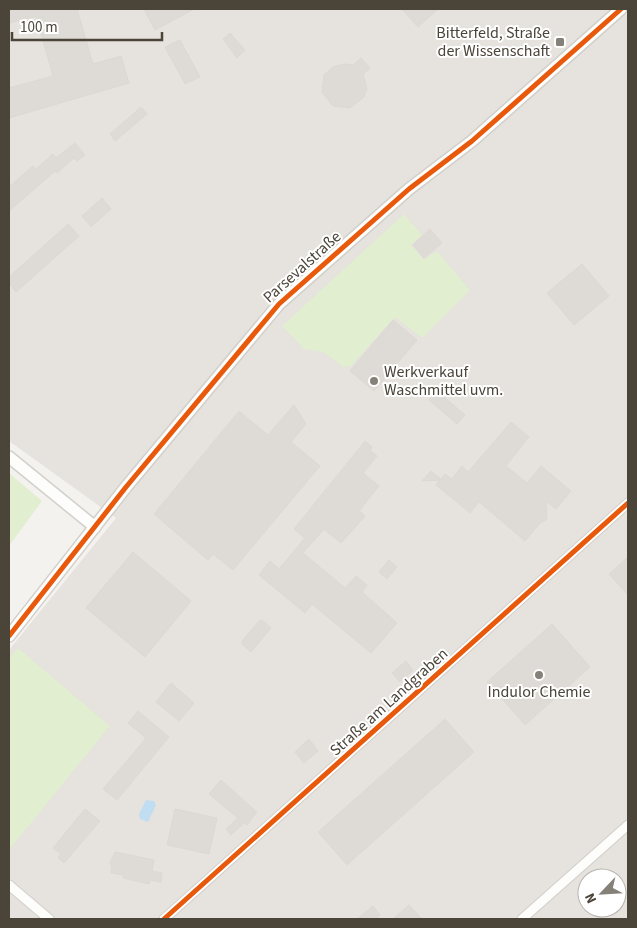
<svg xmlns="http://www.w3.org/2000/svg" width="637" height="928" viewBox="0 0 637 928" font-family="'Source Sans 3',sans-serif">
	<rect width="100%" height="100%" fill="#f4f2ee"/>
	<!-- industrial -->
	<path fill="#e6e2de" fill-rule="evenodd" d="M 9,9 L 628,9 L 628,919 L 9,919 L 9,650 L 116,518 L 9,441 ZM 587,878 L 617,878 L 617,908 L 587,908 Z"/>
	<!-- green -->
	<g fill="#e1eecf">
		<polygon points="404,214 422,235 411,245 424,260 437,251 470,290 422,338 395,317 351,366 343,367 323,352 304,349 282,326"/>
		<polygon points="9,473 42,501 9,546"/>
		<polygon points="18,648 110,726 9,850 9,658"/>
	</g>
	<!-- parking -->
	<polygon fill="#e6e3df" points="94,874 162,900 142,919 89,919 68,900"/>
	<!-- water -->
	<polygon fill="#c0ddf1" points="146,800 154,801 156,805 148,822 140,819 139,814"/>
	<!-- building -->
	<g fill="#dedbd6" stroke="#dcd9d4">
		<polygon points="9,9 77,9 93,64 121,56 129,83 9,118 9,88 53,76 36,16 9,23"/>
		<polygon points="144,9 194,9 155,30"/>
		<polygon points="402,9 438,9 418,27"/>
		<polygon points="230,33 245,50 237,58 223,39"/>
		<polygon points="180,40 200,77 185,84 165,47"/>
		<polygon points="361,58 370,68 363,74 367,89 364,97 350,108 333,106 322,92 324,75 333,67 344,64 353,65"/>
		<polygon points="141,107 147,114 115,141 110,134"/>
		<polygon points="75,143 85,155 77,161 74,158 57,173 55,171 9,211 9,187 33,166 36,169 53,154 56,158"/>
		<polygon points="102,198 111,209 91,227 82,216"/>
		<polygon points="68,224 79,236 16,292 9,283 9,277"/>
		<polygon points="430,229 442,243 424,258 413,245"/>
		<polygon points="582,264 609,296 574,325 547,293"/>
		<polygon points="393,320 417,340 374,391 350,371"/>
		<polygon points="437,391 465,415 457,424 429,400"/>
		<polygon points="294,405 306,424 291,442 320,466 233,570 213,554 208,560 154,514 239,411 268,435"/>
		<polygon points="511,422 529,437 506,466 527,483 541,466 571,491 556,509 546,501 547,519 540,523 525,541 479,502 470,513 436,485 440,480 422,481 431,471 441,479 445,474 452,479 462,466 468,472"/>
		<polygon points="365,441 372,447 370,450 377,456 363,473 379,486 359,511 365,516 341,543 324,529 303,553 345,588 356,576 367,585 362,592 397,623 371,653 312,604 305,613 259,575 270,561 279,569 305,538 294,529"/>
		<polygon points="133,552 191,601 145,657 86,608"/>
		<polygon points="628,557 628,595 609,574"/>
		<polygon points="389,560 397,567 387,579 379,572"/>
		<polygon points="262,620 271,628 251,652 242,644 242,641 259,621"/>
		<polygon points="552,624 590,667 525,725 487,682"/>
		<polygon points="406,661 413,670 400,682 392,673"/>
		<polygon points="171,683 194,703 179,721 156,702"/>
		<polygon points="138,711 169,737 117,800 103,789 146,738 128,723"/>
		<polygon points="445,719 474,752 347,865 318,832"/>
		<polygon points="309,739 318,751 304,763 295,752"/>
		<polygon points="221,780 257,812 247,825 244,823 231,835 226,829 238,818 209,794"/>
		<polygon points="85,809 100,821 64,863 58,858 61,854 53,848"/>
		<polygon points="175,809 217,818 209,854 167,845"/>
		<polygon points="115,852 154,860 152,871 162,873 161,882 150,880 149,884 123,878 124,875 111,873 112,866 110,863"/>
		<polygon points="409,905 422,919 393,919"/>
		<polygon points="373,906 380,915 376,919 357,919"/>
	</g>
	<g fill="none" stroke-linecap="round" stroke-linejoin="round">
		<defs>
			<g id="minor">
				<polyline points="9,885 49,919"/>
				<polyline points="164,919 628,503"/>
				<polyline points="522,919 628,825"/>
			</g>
			<g id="tertiary">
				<polyline points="9,457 95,527"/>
				<polyline points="9,636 126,487 279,304 409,189 472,141 621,9"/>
			</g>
		</defs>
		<!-- minor casing -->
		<use href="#minor" stroke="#d2d0cb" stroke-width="11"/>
		<!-- tertiary casing -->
		<use href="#tertiary" stroke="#d2d0cb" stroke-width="14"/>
		<!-- minor -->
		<use href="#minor" stroke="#fdfdfc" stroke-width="9"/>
		<!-- tertiary -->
		<use href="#tertiary" stroke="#fdfdfc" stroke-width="11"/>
		<defs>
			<g id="cycleway">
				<polyline points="9,636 126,487 279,304 409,189 472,141 621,9"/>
				<polyline points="164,919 628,503"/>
			</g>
		</defs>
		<!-- cycleway casing -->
		<use href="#cycleway" stroke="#fff" stroke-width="8"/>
		<!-- cycleway -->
		<use href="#cycleway" stroke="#e8590c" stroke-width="5"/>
	</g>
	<!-- markers -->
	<g fill="#868178" stroke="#fff" stroke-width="2">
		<rect x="555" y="37" width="10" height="10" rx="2.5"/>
		<circle cx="374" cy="381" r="5"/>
		<circle cx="539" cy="675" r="5"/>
	</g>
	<g text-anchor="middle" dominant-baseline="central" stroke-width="4" stroke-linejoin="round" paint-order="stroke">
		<!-- poi labels -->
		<g font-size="16" fill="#4b4439" stroke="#fff" text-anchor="end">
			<text x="550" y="33">Bitterfeld, Straße<tspan x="550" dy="18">der Wissenschaft</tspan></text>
			<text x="384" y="372" text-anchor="start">Werkverkauf<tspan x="384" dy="18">Waschmittel uvm.</tspan></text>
			<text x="539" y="692" text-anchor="middle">Indulor Chemie</text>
		</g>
		<!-- street labels -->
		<g font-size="16" fill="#4b4439" stroke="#fff">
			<text transform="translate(302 267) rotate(-42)">Parsevalstraße</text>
			<text transform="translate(389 702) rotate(-42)">Straße am Landgraben</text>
		</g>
	</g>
	<!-- border -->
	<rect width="637" height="928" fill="none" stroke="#4b4439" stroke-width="20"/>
	<!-- north arrow -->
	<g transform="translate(602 893) rotate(245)"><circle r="24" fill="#ffffff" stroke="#b7b4b0"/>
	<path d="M0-4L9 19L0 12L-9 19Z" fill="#868178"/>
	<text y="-8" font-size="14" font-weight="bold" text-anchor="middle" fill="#4b4439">N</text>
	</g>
	<!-- scale -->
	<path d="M12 32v8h150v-8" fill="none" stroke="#4b4439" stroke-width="2.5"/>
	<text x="20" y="32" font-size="15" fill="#4b4439" stroke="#ffffff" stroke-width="4" paint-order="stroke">100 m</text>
</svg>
